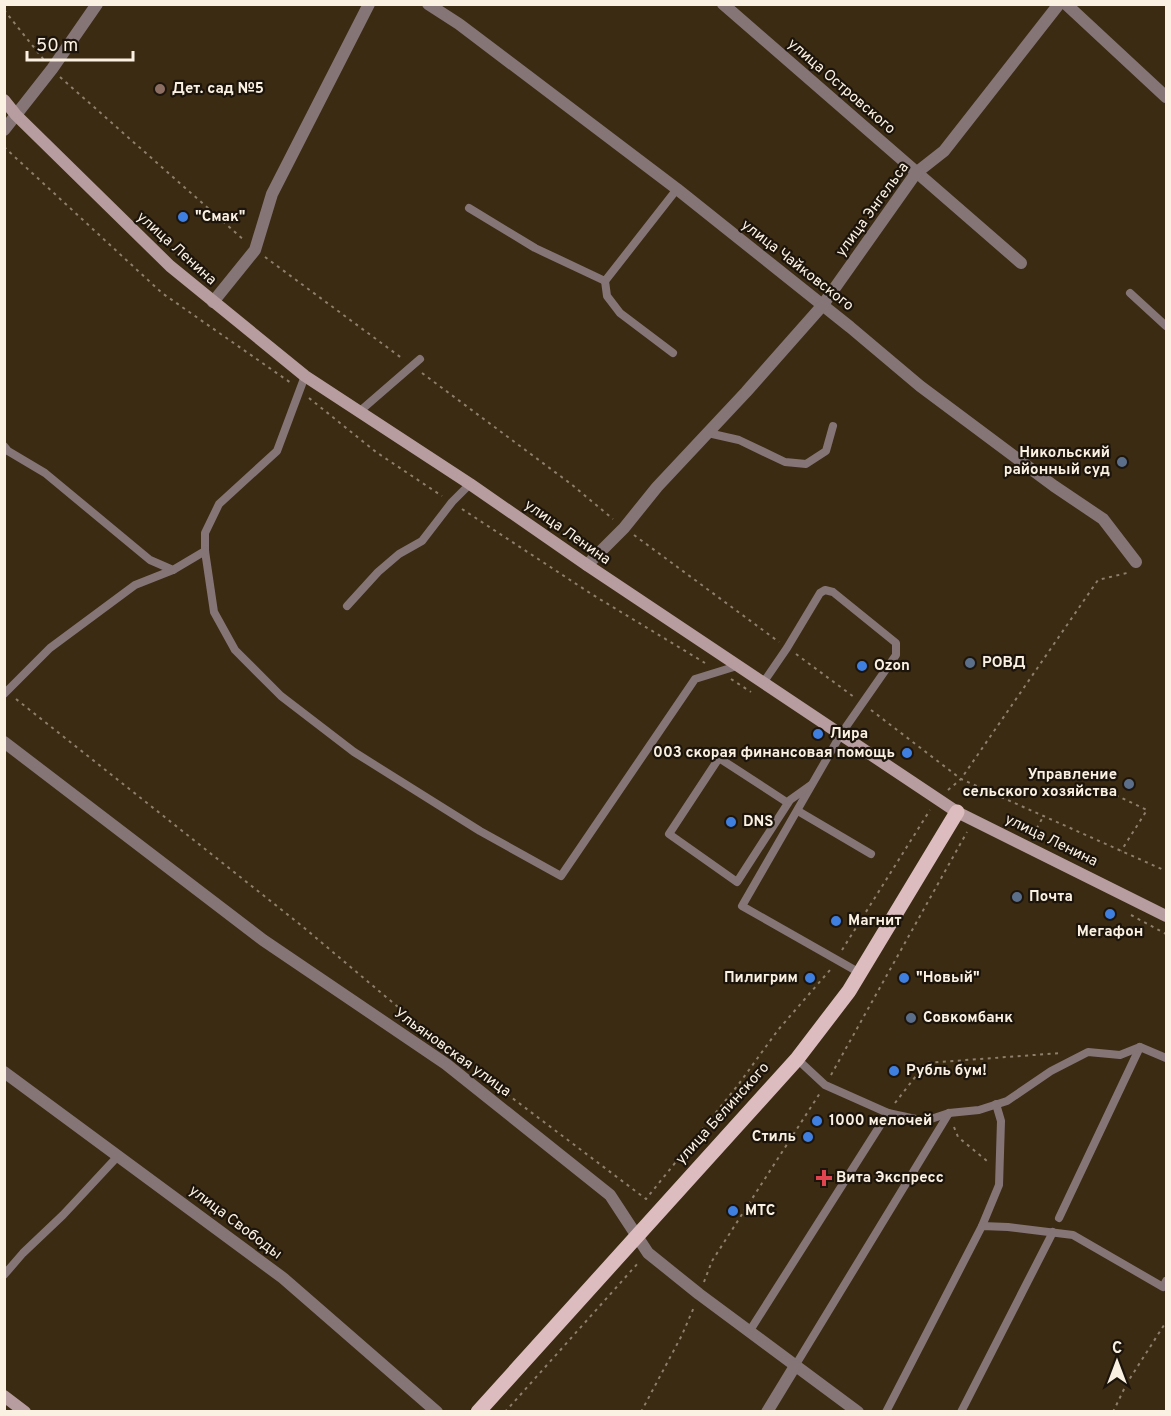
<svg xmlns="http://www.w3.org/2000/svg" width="1171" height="1416" viewBox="0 0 1171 1416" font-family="Overpass,sans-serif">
	<rect width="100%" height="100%" fill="#3b2b13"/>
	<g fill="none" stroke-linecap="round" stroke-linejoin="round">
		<!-- path -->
		<g stroke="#8d7f6b" stroke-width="2" stroke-dasharray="3 4.5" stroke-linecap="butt">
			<polyline points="4,10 44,60"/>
			<polyline points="60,77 244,240"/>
			<polyline points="4,147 162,293 291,383"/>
			<polyline points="265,257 403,359"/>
			<polyline points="422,373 571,484 613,519"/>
			<polyline points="309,398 376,452 442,496"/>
			<polyline points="462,509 593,595 705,663"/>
			<polyline points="634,535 779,642"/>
			<polyline points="796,654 854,697"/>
			<polyline points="731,679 751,692"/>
			<polyline points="16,699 302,926 443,1045"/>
			<polyline points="1166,705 1166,706"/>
			<polyline points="871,710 961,779 1166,871"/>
			<polyline points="948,790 961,779 1098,580 1127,573 1129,571"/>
			<polyline points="1109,792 1147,810 1121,851"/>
			<polyline points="1033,835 1043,817"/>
			<polyline points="1131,915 1166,934"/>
			<polyline points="842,950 930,810"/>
			<polyline points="831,1075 967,832"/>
			<polyline points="495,1085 646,1199 738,1085 778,1030 830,970"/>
			<polyline points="895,1103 926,1063 1061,1053"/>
			<polyline points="954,1127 958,1137 987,1161"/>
			<polyline points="704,1282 712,1261 820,1093"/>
			<polyline points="505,1412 639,1262"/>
			<polyline points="641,1412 682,1335 694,1307"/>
			<polyline points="1113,1412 1127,1383 1166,1322"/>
		</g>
		<!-- lane -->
		<g stroke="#857577" stroke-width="8">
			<polyline points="469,208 535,248 605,281 677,189"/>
			<polyline points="605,281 607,296 620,313 673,353"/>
			<polyline points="1130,293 1166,326"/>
			<polyline points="305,376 277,451 219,504 205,533 205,551 214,612 235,650 281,696 354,752 480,831 561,876 695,679 737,666"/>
			<polyline points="360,411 420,359"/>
			<polyline points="708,433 739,440 785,462 806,464 826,451 833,426"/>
			<polyline points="4,446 8,451 45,473 150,560 173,570 205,551"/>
			<polyline points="347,606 378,572 399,554 422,541 452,502 470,484"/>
			<polyline points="763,683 787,648 820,593 825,590 833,592 896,643 896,655 841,734 742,906 860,973"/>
			<polyline points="4,694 50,648 135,585 173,570"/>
			<polyline points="788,803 719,758 669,834 737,882 790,800 811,785"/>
			<polyline points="798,811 871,854"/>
			<polyline points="797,1059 825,1085 888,1113 925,1121 949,1113 979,1110 1007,1101 1051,1071 1088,1052 1120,1055 1140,1047 1166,1058"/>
			<polyline points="1059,1218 1140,1047"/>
			<polyline points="982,1226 999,1185 1001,1121 996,1104"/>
			<polyline points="4,1275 23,1253 63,1215 118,1156"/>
			<polyline points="749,1332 888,1113"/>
			<polyline points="795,1366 949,1113"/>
			<polyline points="886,1412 982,1226 1008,1227 1073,1235 1163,1287 1166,1281"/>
			<polyline points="961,1412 1053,1232"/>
		</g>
		<!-- street -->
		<g stroke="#857577" stroke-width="12">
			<polyline points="428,4 459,24 677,189 850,327 920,386 1054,486 1103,519 1136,562"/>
			<polyline points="723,4 1021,263"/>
			<polyline points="1066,4 1166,97"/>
			<polyline points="4,130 52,69 97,4"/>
			<polyline points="213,302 255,250 272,194 369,4"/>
			<polyline points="587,565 624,528 657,487 746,392 822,306 916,173 944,151 1059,4"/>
			<polyline points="4,742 263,940 446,1064 610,1195 648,1253 699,1294 858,1412"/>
			<polyline points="4,1072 283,1278 437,1412"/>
			<polyline points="767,1412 795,1366"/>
		</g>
		<!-- secondary -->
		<g stroke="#b79d9f" stroke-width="12">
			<polyline points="4,100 16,115 170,266 305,376 470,484 587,565 957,812 1166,916"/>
			<polyline points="4,1396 25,1412"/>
		</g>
		<!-- primary -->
		<polyline stroke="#ddbcbf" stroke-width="15" points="478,1412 797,1059 849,991 957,812"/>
	</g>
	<!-- markers -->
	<circle fill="#8d6e63" stroke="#1d150b" stroke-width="2" cx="160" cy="89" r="6"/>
	<g fill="#3f7fe0" stroke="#1d150b" stroke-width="2">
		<circle cx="183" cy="217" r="6"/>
		<circle cx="862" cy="666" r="6"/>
		<circle cx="818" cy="734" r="6"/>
		<circle cx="907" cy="753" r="6"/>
		<circle cx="731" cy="822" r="6"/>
		<circle cx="1110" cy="914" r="6"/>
		<circle cx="836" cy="921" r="6"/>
		<circle cx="810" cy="978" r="6"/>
		<circle cx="904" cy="978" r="6"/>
		<circle cx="894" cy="1071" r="6"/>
		<circle cx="817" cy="1121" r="6"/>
		<circle cx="808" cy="1137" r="6"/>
		<circle cx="733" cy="1211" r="6"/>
	</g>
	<g fill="#5c6f8a" stroke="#1d150b" stroke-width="2">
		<circle cx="1122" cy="462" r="6"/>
		<circle cx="970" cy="663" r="6"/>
		<circle cx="1129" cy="784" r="6"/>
		<circle cx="1017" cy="897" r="6"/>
		<circle cx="911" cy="1018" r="6"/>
	</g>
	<path fill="#e0444e" stroke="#1d150b" stroke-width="2" d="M821 1169h6v6h6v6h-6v6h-6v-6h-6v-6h6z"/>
	<g text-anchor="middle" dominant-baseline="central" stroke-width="4.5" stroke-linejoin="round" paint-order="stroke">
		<!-- street labels -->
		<g font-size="15" fill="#fbf1e2" stroke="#1d150b">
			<text transform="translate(841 87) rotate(41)">улица Островского</text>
			<text transform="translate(873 210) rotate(-54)">улица Энгельса</text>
			<text transform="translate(176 249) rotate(42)">улица Ленина</text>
			<text transform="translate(797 266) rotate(38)">улица Чайковского</text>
			<text transform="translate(567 533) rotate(35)">улица Ленина</text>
			<text transform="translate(1051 841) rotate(26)">улица Ленина</text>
			<text transform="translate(452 1053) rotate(36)">Ульяновская улица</text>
			<text transform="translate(723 1114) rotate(-48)">улица Белинского</text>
			<text transform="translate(235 1223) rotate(37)">улица Свободы</text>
		</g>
		<!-- poi labels -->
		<g font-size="15" font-weight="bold" fill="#fbf1e2" stroke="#1d150b" text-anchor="start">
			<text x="172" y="89">Дет. сад №5</text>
			<text x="195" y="217">"Смак"</text>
			<text x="1110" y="453" text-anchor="end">Никольский<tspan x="1110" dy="17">районный суд</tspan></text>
			<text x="982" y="663">РОВД</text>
			<text x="874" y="666">Ozon</text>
			<text x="830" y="734">Лира</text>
			<text x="895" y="753" text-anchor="end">003 скорая финансовая помощь</text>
			<text x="1117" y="775" text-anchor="end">Управление<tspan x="1117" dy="17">сельского хозяйства</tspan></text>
			<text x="743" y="822">DNS</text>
			<text x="1029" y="897">Почта</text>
			<text x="848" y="921">Магнит</text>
			<text x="1110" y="932" text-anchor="middle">Мегафон</text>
			<text x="798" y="978" text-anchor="end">Пилигрим</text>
			<text x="916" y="978">"Новый"</text>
			<text x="923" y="1018">Совкомбанк</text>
			<text x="906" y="1071">Рубль бум!</text>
			<text x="829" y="1121">1000 мелочей</text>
			<text x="796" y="1137" text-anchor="end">Стиль</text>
			<text x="836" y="1178">Вита Экспресс</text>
			<text x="745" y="1211">МТС</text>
		</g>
	</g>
	<!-- border -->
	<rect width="1171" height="1416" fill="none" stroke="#fbf1e2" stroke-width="12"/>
	<!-- north arrow -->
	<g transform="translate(1117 1362)" stroke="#1d150b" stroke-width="4.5" paint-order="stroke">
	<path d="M0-4.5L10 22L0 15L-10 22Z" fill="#fbf1e2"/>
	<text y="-9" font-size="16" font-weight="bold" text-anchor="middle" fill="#fbf1e2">С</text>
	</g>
	<!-- scale -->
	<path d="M27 51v9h106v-9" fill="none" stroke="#fbf1e2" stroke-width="3"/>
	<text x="36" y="51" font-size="18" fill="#fbf1e2" stroke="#1d150b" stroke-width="4.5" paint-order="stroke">50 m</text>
</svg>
